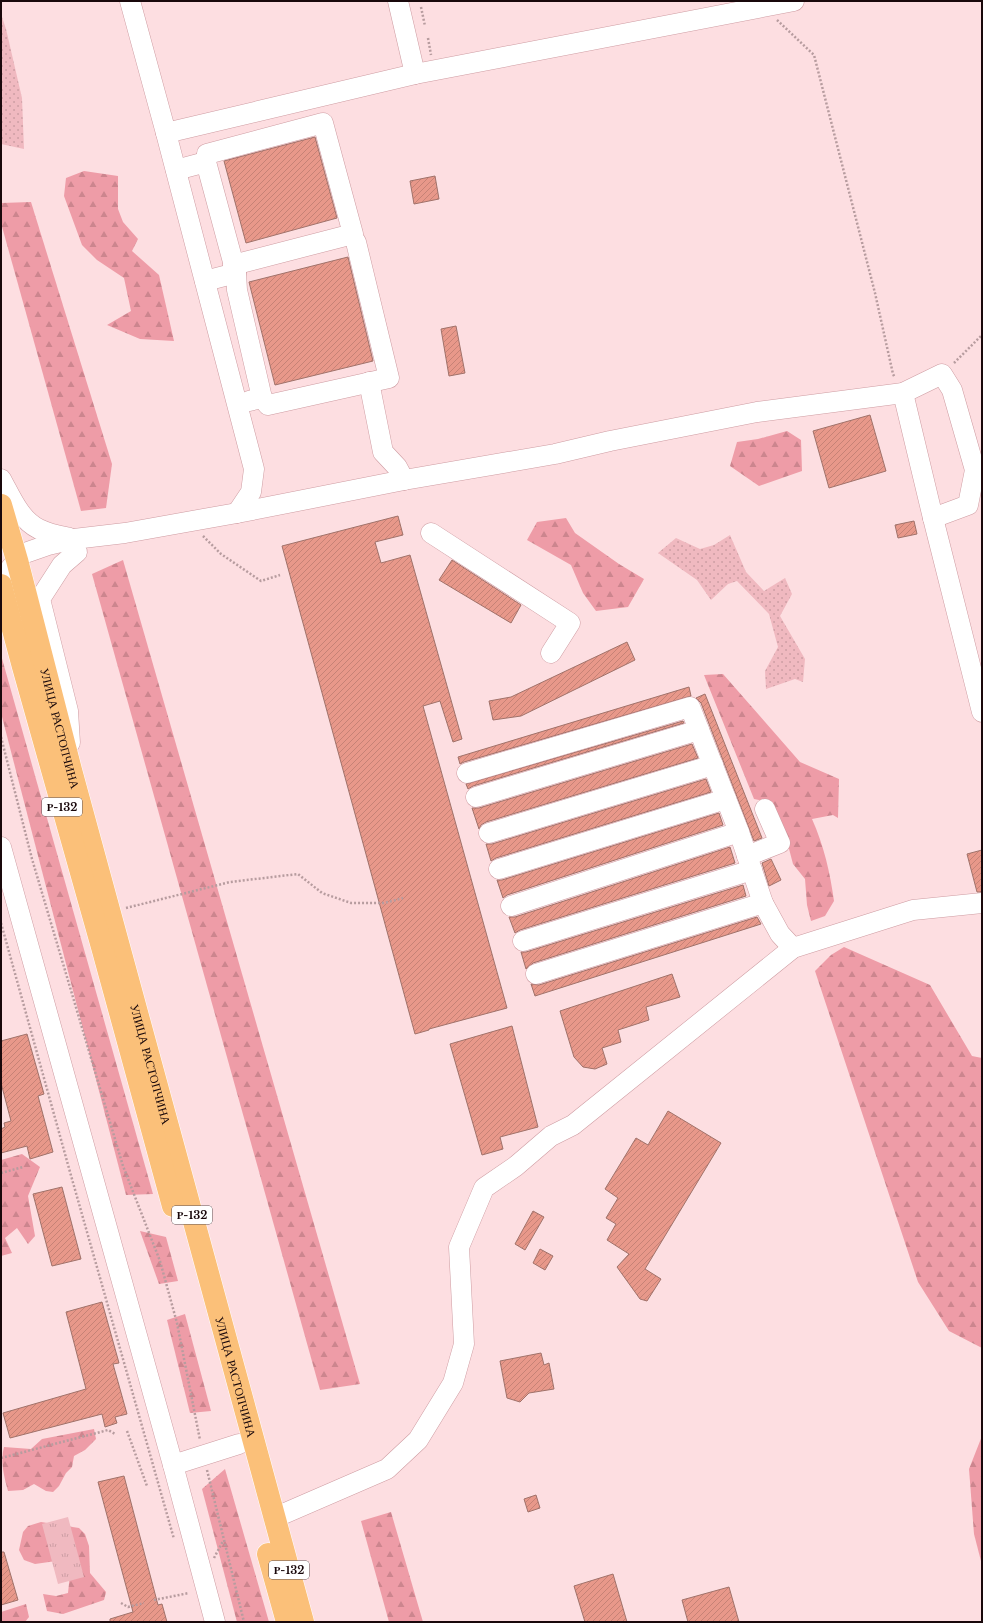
<svg xmlns="http://www.w3.org/2000/svg" width="983" height="1623" viewBox="0 0 983 1623" font-family="'Libre Baskerville',serif">
	<defs>
		<pattern id="grass-dots" width="8" height="8" patternUnits="userSpaceOnUse"><rect width="8" height="8" fill="#f0b9c0"/><path d="M2 2h.1M6 6h.1" fill="none" stroke="#cd9ea4" stroke-width="1.8" stroke-linecap="round"/></pattern>
		<pattern id="forest-firs" width="22" height="20" patternUnits="userSpaceOnUse"><rect width="22" height="20" fill="#ee9ca7"/><path d="M5 1l3.5 6h-7zM16 11l3.5 6h-7z" fill="#cc858e"/></pattern>
		<pattern id="park-tufts" width="24" height="20" patternUnits="userSpaceOnUse"><rect width="24" height="20" fill="#f0b9c0"/><path d="M3 7l-1-3M5 7V3M7 7l1-3M15 17l-1-3M17 17v-4M19 17l1-3" fill="none" stroke="#cd9ea4"/></pattern>
		<pattern id="building-hatch" width="6" height="6" patternUnits="userSpaceOnUse"><rect width="6" height="6" fill="#e8988a"/><path d="M-1 1l2-2M0 6l6-6M5 7l2-2" fill="none" stroke="#c68276"/></pattern>
	</defs>
	<rect width="100%" height="100%" fill="#fddee1"/>
	<!-- grass -->
	<g fill="url(#grass-dots)">
		<polygon points="1,14 6,29 22,98 24,149 1,144"/>
		<polygon points="730,535 746,572 764,591 785,578 792,594 780,616 805,659 803,682 795,679 766,689 765,671 778,647 769,614 737,581 728,584 711,600 697,580 658,553 676,538 700,549 714,545"/>
	</g>
	<!-- forest -->
	<g fill="url(#forest-firs)">
		<polygon points="84,171 118,176 118,209 123,222 138,239 132,251 159,275 174,341 140,339 107,325 131,311 124,278 97,260 82,245 64,196 66,178"/>
		<polygon points="31,202 112,464 106,508 81,511 1,223 1,203"/>
		<polygon points="787,431 801,440 802,471 759,486 730,466 737,442 758,439"/>
		<polygon points="566,518 575,533 619,564 644,579 628,607 596,611 583,593 571,565 527,540 537,522"/>
		<polygon points="123,560 360,1384 320,1390 92,574"/>
		<polygon points="1,655 153,1194 126,1195 1,713"/>
		<path d="M 723,674 L 800,762 L 839,779 L 838,818 L 833,815 L 812,819 C 824,846 830,872 834,901 L 825,916 L 811,921 L 807,905 L 805,879 L 793,864 L 783,826 L 770,802 L 754,799 L 704,675 Z"/>
		<polygon points="844,947 930,985 972,1056 982,1058 982,1348 949,1331 918,1282 815,971 831,955"/>
		<polygon points="22,1154 40,1167 28,1196 35,1236 28,1244 17,1228 5,1238 12,1253 1,1256 1,1160"/>
		<polygon points="140,1231 166,1237 178,1281 159,1284"/>
		<polygon points="185,1314 211,1411 190,1413 167,1320"/>
		<path d="M 94,1429 L 96,1439 L 85,1450 L 74,1456 L 72,1467 L 66,1473 L 59,1486 L 53,1492 L 46,1491 L 34,1484 L 23,1490 L 8,1491 C 4,1477 0,1461 4,1447 L 31,1449 L 42,1439 Z"/>
		<polygon points="982,1436 982,1565 974,1534 969,1469"/>
		<polygon points="225,1469 269,1622 237,1622 202,1489"/>
		<polygon points="391,1512 423,1622 389,1622 361,1521"/>
		<polygon points="41,1522 79,1528 85,1534 89,1546 90,1573 106,1592 104,1600 63,1614 47,1611 43,1594 56,1596 68,1593 70,1574 56,1561 35,1564 24,1560 19,1550 23,1532 28,1526"/>
		<polygon points="26,1604 29,1617 25,1622 1,1622 1,1612"/>
	</g>
	<!-- park -->
	<polygon fill="url(#park-tufts)" points="68,1517 84,1577 58,1584 42,1524"/>
	<!-- building -->
	<g fill="url(#building-hatch)" stroke="#a0726a">
		<polygon points="315,137 337,218 246,243 224,161"/>
		<polygon points="435,176 439,199 414,204 410,181"/>
		<polygon points="348,257 373,361 275,385 249,282"/>
		<polygon points="456,326 465,373 449,376 441,329"/>
		<polygon points="870,415 886,471 829,488 813,431"/>
		<polygon points="398,516 403,535 375,542 381,563 410,555 462,739 453,742 440,701 423,706 507,1008 429,1029 429,1030 415,1034 282,546"/>
		<polygon points="914,521 917,534 898,538 895,525"/>
		<polygon points="452,560 521,605 511,623 439,580"/>
		<polygon points="627,642 635,660 521,716 493,720 489,701 511,697"/>
		<polygon points="689,687 691,696 464,762 460,764 458,757"/>
		<polygon points="705,694 762,838 754,841 701,703 696,698"/>
		<polygon points="683,721 684,723 473,786 468,789 466,784"/>
		<polygon points="692,744 698,758 486,822 481,825 479,829 472,808 479,808"/>
		<polygon points="706,779 711,792 496,858 491,861 486,844 492,844"/>
		<polygon points="719,813 723,825 507,895 503,898 497,880 502,880"/>
		<polygon points="730,847 735,863 520,930 515,933 509,917 515,917"/>
		<polygon points="982,850 982,892 977,892 967,854"/>
		<polygon points="771,859 781,880 769,886 762,863"/>
		<polygon points="743,885 746,896 533,963 526,969 521,952 526,952"/>
		<polygon points="757,917 761,924 535,996 531,984 539,985"/>
		<polygon points="672,974 680,997 646,1007 649,1020 618,1030 621,1042 602,1048 607,1064 595,1069 583,1067 574,1057 560,1011"/>
		<polygon points="512,1026 538,1127 500,1137 503,1149 482,1155 450,1044"/>
		<polygon points="27,1034 44,1094 38,1096 53,1152 30,1159 27,1146 1,1153 1,1129 5,1127 4,1123 11,1121 1,1083 1,1041"/>
		<polygon points="668,1111 721,1143 645,1269 661,1279 647,1301 640,1299 617,1267 629,1254 607,1240 616,1224 606,1218 618,1198 605,1189 636,1138 648,1145"/>
		<polygon points="62,1187 81,1259 52,1266 33,1194"/>
		<polygon points="533,1211 544,1217 525,1250 515,1244"/>
		<polygon points="540,1249 553,1256 545,1270 533,1263"/>
		<polygon points="102,1302 119,1363 113,1364 127,1414 115,1417 117,1423 105,1427 102,1414 10,1438 3,1413 86,1389 66,1312"/>
		<polygon points="541,1353 544,1365 549,1363 554,1389 529,1393 520,1402 507,1398 500,1361"/>
		<polygon points="124,1476 158,1605 162,1604 167,1622 110,1622 110,1619 133,1612 98,1482"/>
		<polygon points="536,1495 540,1508 528,1512 524,1499"/>
		<polygon points="1,1552 4,1552 18,1600 1,1605"/>
		<polygon points="613,1574 627,1622 585,1622 574,1586"/>
		<polygon points="729,1587 739,1622 688,1622 682,1600"/>
	</g>
	<g fill="none" stroke-linecap="round" stroke-linejoin="round">
		<defs>
			<g id="minor">
				<polyline points="130,1 166,133 254,469 251,492 237,513"/>
				<polyline points="398,1 415,74"/>
				<polyline points="166,133 415,74 794,1"/>
				<polyline points="206,162 207,154 323,123 353,234 233,265"/>
				<polyline points="176,170 206,162 236,273 205,281"/>
				<polyline points="236,273 237,290 262,398 249,401"/>
				<polyline points="369,382 383,452 397,467 404,480"/>
				<polyline points="903,393 933,518 982,712"/>
				<polyline points="262,398 268,405 389,378 356,242"/>
				<path d="M 1,479 C 11,497 20,520 39,529 C 48,534 60,536 70,538"/>
				<polyline points="431,533 570,623 551,653"/>
				<polyline points="4,595 6,574 17,560 25,553 48,545 74,539 125,533 237,513 404,480 555,454 610,441 757,412 903,393 942,374 952,390 975,470 968,505 933,518"/>
				<polyline points="70,743 68,711 40,599 62,565 77,552"/>
				<polyline points="467,773 690,707 739,832 763,903 780,934 793,948"/>
				<polyline points="476,797 699,730"/>
				<polyline points="489,833 713,765"/>
				<polyline points="1,847 173,1465 215,1622"/>
				<polyline points="747,856 780,843 765,809"/>
				<polyline points="499,869 726,799"/>
				<polyline points="511,906 739,832"/>
				<polyline points="523,941 752,870"/>
				<polyline points="536,974 763,903"/>
				<polyline points="173,1465 239,1444"/>
				<polyline points="274,1518 387,1469 418,1440 453,1383 464,1344 459,1247 484,1188 516,1166 551,1136 573,1125 793,948 913,910 982,903"/>
			</g>
			<g id="highway">
				<path id="s1" d="M 1,505 L 17,560 L 71,770 L 303,1622"/>
				<polyline points="1,585 23,667 102,947 173,1206"/>
				<polyline points="268,1554 287,1622"/>
			</g>
		</defs>
		<!-- minor casing -->
		<use href="#minor" stroke="#ce9ca2" stroke-width="21"/>
		<!-- highway casing -->
		<use href="#highway" stroke="#fff" stroke-width="23"/>
		<!-- path -->
		<g stroke="#b79c9f" stroke-width="2.5" stroke-dasharray="2 2" stroke-linecap="butt">
			<polyline points="421,7 425,26"/>
			<polyline points="777,20 814,55 875,293 893,374 895,378"/>
			<polyline points="428,38 431,55"/>
			<polyline points="954,363 982,335"/>
			<polyline points="203,536 221,554 261,581 280,575"/>
			<polyline points="1,737 32,859 123,1166 160,1261 177,1323 200,1440"/>
			<polyline points="126,908 230,882 298,874 322,893 351,903 384,903 403,898"/>
			<polyline points="1,923 70,1172 174,1539"/>
			<polyline points="1,1173 23,1167"/>
			<polyline points="127,1431 147,1486"/>
			<polyline points="1,1458 108,1430 115,1434"/>
			<polyline points="207,1470 244,1622"/>
			<polyline points="214,1558 223,1541"/>
			<polyline points="154,1600 189,1593"/>
			<polyline points="121,1603 128,1607 144,1603"/>
		</g>
		<!-- minor -->
		<use href="#minor" stroke="#fff" stroke-width="20"/>
		<!-- highway -->
		<use href="#highway" stroke="#fbc079" stroke-width="22"/>
	</g>
	<g text-anchor="middle" dominant-baseline="central" stroke-width="3" stroke-linejoin="round" paint-order="stroke">
		<!-- shield labels -->
		<g fill="#fff" stroke="#5e5254" stroke-width="1">
			<rect x="42" y="798" width="40" height="18" rx="3"/>
			<rect x="172" y="1206" width="40" height="18" rx="3"/>
			<rect x="269" y="1561" width="40" height="18" rx="3"/>
		</g>
		<g font-size="11" font-weight="bold" fill="#19080b">
			<text x="62" y="807">Р-132</text>
			<text x="192" y="1215">Р-132</text>
			<text x="289" y="1570">Р-132</text>
		</g>
		<!-- street labels -->
		<g font-size="12" fill="#19080b" stroke="#fff">
			<text stroke="none"><textPath href="#s1" startOffset="231">УЛИЦА РАСТОПЧИНА</textPath></text>
			<text stroke="none"><textPath href="#s1" startOffset="579">УЛИЦА РАСТОПЧИНА</textPath></text>
			<text stroke="none"><textPath href="#s1" startOffset="903">УЛИЦА РАСТОПЧИНА</textPath></text>
		</g>
	</g>
	<!-- border -->
	<rect width="983" height="1623" fill="none" stroke="#19080b" stroke-width="4"/>
</svg>
